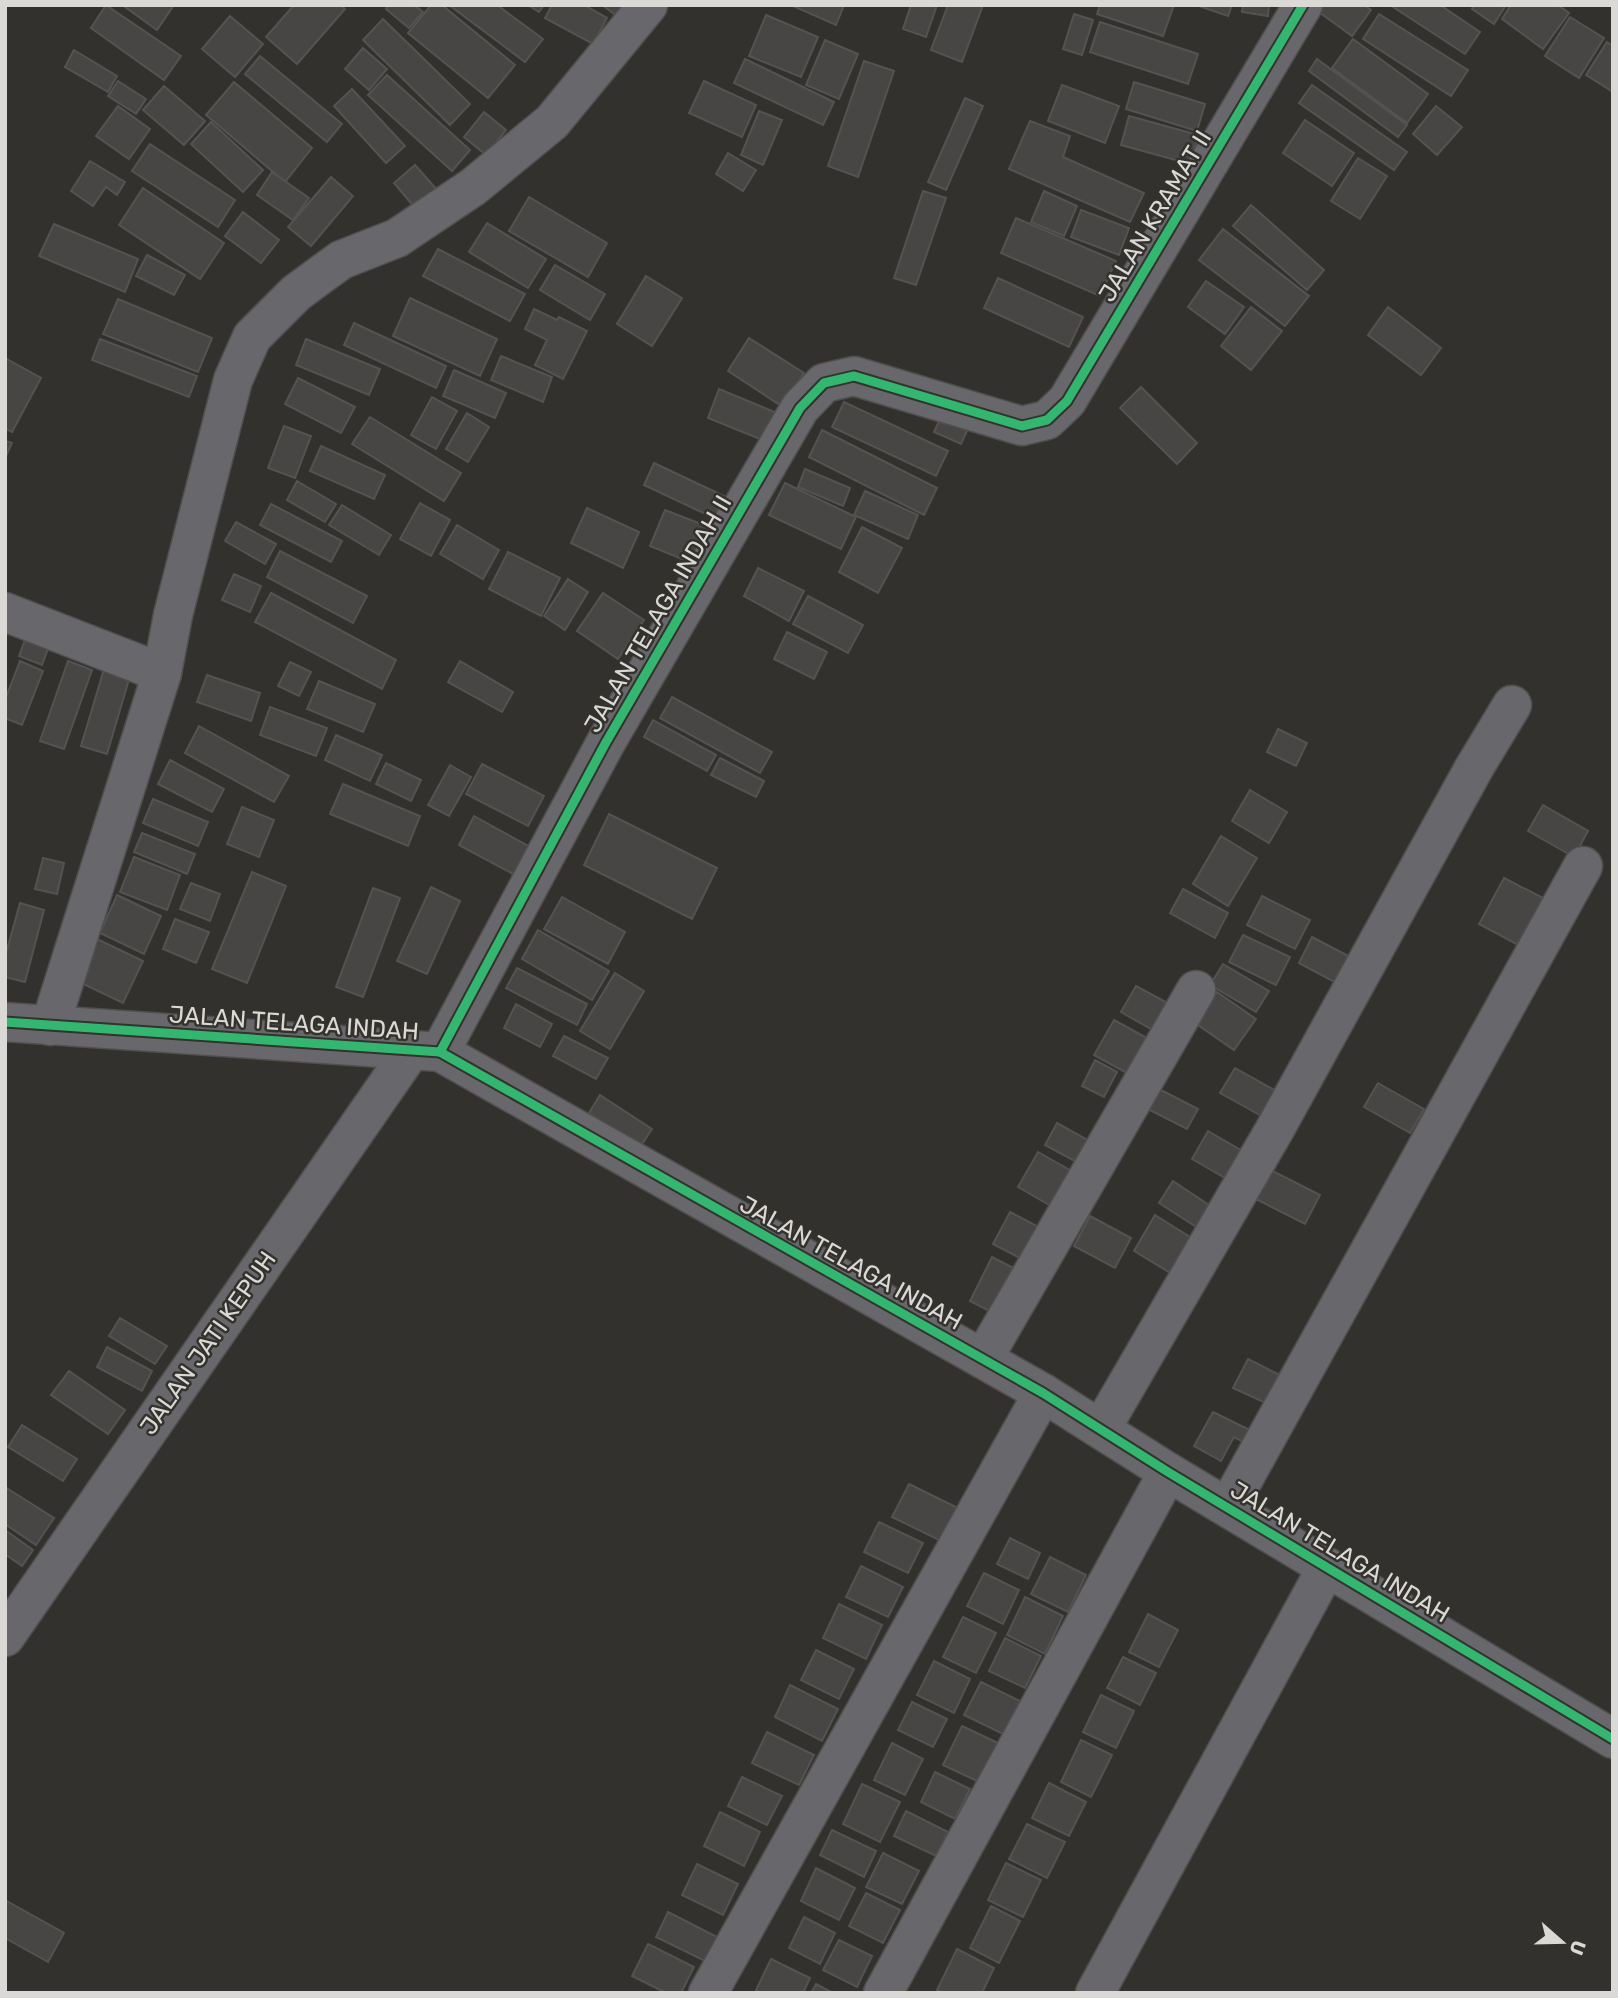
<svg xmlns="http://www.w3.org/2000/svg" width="1618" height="1998" viewBox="0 0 1618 1998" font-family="Rubik,sans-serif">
	<rect width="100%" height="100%" fill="#32312e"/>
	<!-- building -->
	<g fill="#474644" stroke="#555352" stroke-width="2">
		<polygon points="106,5 181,56 164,80 91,28"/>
		<polygon points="126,5 174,5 157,30 125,7"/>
		<polygon points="294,5 341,5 345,9 297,64 266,37"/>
		<polygon points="389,5 414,5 423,12 409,28 386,9"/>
		<polygon points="431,5 442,5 515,65 488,98 408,33"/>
		<polygon points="449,5 497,5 543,39 525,62"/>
		<polygon points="528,5 544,5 539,12"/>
		<polygon points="552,5 584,5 607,18 593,44 545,18"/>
		<polygon points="602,5 624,5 617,16"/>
		<polygon points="791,5 844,5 836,25"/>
		<polygon points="911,5 937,5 926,37 903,29"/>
		<polygon points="948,5 983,5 962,62 931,50"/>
		<polygon points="1100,5 1174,5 1163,36 1097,14"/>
		<polygon points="1196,5 1232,5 1228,16"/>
		<polygon points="1243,5 1269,5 1268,16 1242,12"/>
		<polygon points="1324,5 1364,5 1371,10 1352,36 1319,12"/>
		<polygon points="1390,5 1440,5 1480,32 1465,54"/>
		<polygon points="1474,5 1506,5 1494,24 1472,9"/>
		<polygon points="1511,5 1558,5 1569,13 1543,49 1502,19"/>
		<polygon points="1074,14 1093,20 1082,55 1063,49"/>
		<polygon points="1379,14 1468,70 1451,96 1363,39"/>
		<polygon points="766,15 818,37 801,77 749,56"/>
		<polygon points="230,16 263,44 235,77 202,49"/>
		<polygon points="1570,17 1604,38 1579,78 1545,56"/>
		<polygon points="383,19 470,104 450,125 363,40"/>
		<polygon points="1100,22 1198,54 1188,84 1090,52"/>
		<polygon points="1353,39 1428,94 1407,123 1332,68"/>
		<polygon points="825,40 858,54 839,99 806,85"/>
		<polygon points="1607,42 1613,46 1613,92 1586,75"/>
		<polygon points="363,48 387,69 369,90 345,69"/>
		<polygon points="74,50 117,76 108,92 65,67"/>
		<polygon points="260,56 342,124 327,142 245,74"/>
		<polygon points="745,59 834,102 823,125 734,83"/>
		<polygon points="1317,59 1407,125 1398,137 1309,71"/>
		<polygon points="864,61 894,71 858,177 828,166"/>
		<polygon points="387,75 470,150 452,171 368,95"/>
		<polygon points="118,81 146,99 136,114 108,96"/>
		<polygon points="704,81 756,105 742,137 689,113"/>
		<polygon points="234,82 312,148 285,182 206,115"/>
		<polygon points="1134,82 1205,104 1197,131 1126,109"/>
		<polygon points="1062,85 1119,106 1105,143 1048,121"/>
		<polygon points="1312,85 1407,152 1394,170 1299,103"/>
		<polygon points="164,86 205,121 184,145 143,110"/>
		<polygon points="352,89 405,146 386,163 334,106"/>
		<polygon points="965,98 983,106 946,190 928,182"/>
		<polygon points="118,106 150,129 129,159 96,136"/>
		<polygon points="1436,106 1462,127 1437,155 1413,134"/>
		<polygon points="759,111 782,120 763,165 741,155"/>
		<polygon points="484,112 506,130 486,155 464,137"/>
		<polygon points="1129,116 1198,135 1190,164 1121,145"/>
		<polygon points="1305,120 1354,153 1332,186 1283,153"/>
		<polygon points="1030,121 1070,136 1063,157 1144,193 1130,222 1009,169"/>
		<polygon points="211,122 263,170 243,192 191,144"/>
		<polygon points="150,144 235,200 218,227 132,171"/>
		<polygon points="728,153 756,170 743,191 716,174"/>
		<polygon points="1358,158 1387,176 1360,219 1331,201"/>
		<polygon points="90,161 125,182 117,195 106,187 93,206 71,191"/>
		<polygon points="415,165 438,191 416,209 394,183"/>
		<polygon points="272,172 309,198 293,220 257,195"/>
		<polygon points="331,177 353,196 311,246 288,227"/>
		<polygon points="143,188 224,243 200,279 119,225"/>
		<polygon points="923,191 946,198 916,285 894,278"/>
		<polygon points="1044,191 1077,206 1064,236 1031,222"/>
		<polygon points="529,197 607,243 588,277 509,231"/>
		<polygon points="1251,205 1324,270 1307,290 1233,226"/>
		<polygon points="1081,210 1129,228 1119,255 1071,237"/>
		<polygon points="243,212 279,240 261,263 225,236"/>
		<polygon points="1016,218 1116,261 1100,296 1001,253"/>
		<polygon points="487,223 546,259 528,288 469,252"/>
		<polygon points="54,224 138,259 125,292 39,256"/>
		<polygon points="1223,229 1309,296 1285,326 1199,260"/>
		<polygon points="438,249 525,294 510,321 423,276"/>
		<polygon points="147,255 185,275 174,295 136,276"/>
		<polygon points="555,265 605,294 590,320 540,290"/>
		<polygon points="646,276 682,298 652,346 617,324"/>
		<polygon points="998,278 1083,317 1069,347 984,308"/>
		<polygon points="1206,281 1244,307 1225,334 1188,307"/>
		<polygon points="410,298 497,339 480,376 393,336"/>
		<polygon points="118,299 212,338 198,372 103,334"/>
		<polygon points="1251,307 1282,331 1251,370 1221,346"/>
		<polygon points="1388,307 1441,348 1421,375 1368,335"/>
		<polygon points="534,309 557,320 559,317 587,331 563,379 535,365 547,340 525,329"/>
		<polygon points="354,323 446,366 436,388 344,345"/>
		<polygon points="749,338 804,373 783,407 728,371"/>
		<polygon points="100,339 197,376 189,397 92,360"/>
		<polygon points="306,339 380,369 369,395 296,365"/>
		<polygon points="501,356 552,377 543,402 491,380"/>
		<polygon points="5,358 41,378 12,432 5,428"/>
		<polygon points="454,370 506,393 495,418 443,396"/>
		<polygon points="298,378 355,407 341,433 285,404"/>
		<polygon points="1141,387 1197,443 1177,464 1120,408"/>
		<polygon points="719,389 777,413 765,441 708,418"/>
		<polygon points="432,397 457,411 436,449 411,435"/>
		<polygon points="844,402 948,451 936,476 832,427"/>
		<polygon points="945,408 972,420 961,444 934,432"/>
		<polygon points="467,413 489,427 468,462 446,449"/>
		<polygon points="370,417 461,473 444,501 352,444"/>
		<polygon points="284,426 311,436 295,478 268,468"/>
		<polygon points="822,430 937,488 924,515 809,457"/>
		<polygon points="5,441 12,443 5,458"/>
		<polygon points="321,446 385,475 374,499 310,471"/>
		<polygon points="654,463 724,496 714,518 644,485"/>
		<polygon points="805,469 850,488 843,506 798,487"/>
		<polygon points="297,481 336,504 325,522 287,500"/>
		<polygon points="785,483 856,517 841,549 769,515"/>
		<polygon points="865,491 918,515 908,539 854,515"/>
		<polygon points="420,503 450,520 431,556 400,539"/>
		<polygon points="271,504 342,541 331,562 260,525"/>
		<polygon points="342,505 391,535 379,555 329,525"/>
		<polygon points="587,508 639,532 623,568 571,543"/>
		<polygon points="665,510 709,527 694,564 650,546"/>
		<polygon points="236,522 276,544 265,564 225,541"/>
		<polygon points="457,525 499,550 483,579 440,554"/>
		<polygon points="862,527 902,548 878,593 839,572"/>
		<polygon points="280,551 367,596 353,623 267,577"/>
		<polygon points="508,552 560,578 541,616 489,589"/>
		<polygon points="758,568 804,591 789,621 744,596"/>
		<polygon points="234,574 261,586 250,612 222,600"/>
		<polygon points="568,579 588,592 565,630 544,616"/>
		<polygon points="271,593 396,660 382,689 255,622"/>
		<polygon points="603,593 644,620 618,659 577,631"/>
		<polygon points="808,596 863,625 848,653 793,624"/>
		<polygon points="29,629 52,638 42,665 19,656"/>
		<polygon points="787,632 827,652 814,679 774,659"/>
		<polygon points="20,661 43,671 22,725 5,718 5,700"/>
		<polygon points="68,661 92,670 64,749 40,741"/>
		<polygon points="460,661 513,692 502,712 448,682"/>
		<polygon points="290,662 311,672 299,696 278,686"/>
		<polygon points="104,669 130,676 107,754 81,746"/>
		<polygon points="207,675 260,693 251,721 197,702"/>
		<polygon points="319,681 375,704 363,732 307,709"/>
		<polygon points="672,697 772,752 760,773 660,718"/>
		<polygon points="270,707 327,728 316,756 260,735"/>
		<polygon points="653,720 716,755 707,771 644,737"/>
		<polygon points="199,726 289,776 274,802 185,753"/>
		<polygon points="1278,729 1307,743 1296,766 1267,752"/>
		<polygon points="336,735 382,755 370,781 325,760"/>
		<polygon points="720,758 764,781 756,797 711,775"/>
		<polygon points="170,760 224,789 212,812 158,784"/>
		<polygon points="386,763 421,780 411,801 376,784"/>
		<polygon points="482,764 544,796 528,826 466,794"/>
		<polygon points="450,765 471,777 449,816 428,805"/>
		<polygon points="343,784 420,816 408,846 330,814"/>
		<polygon points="1250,790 1287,812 1269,843 1232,821"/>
		<polygon points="153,799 208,822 198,846 143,823"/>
		<polygon points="1543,805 1588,831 1574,857 1528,831"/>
		<polygon points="242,807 274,820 259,857 227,844"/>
		<polygon points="609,814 717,868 692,919 584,865"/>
		<polygon points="474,816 530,847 515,875 459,845"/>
		<polygon points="142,833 195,854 187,874 134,852"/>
		<polygon points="1221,836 1257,858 1228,906 1193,884"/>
		<polygon points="134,857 180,875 167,910 120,892"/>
		<polygon points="43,858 64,863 57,894 35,889"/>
		<polygon points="252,872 286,886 247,983 212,969"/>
		<polygon points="1504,878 1545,899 1520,946 1479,924"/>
		<polygon points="191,883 220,894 210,921 180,909"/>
		<polygon points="431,887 460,901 427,974 397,961"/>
		<polygon points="373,888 400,898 363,997 336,987"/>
		<polygon points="1183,889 1228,913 1215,938 1170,913"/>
		<polygon points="117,895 161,916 144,954 100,933"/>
		<polygon points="1262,896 1310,920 1295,949 1247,925"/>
		<polygon points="562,897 625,932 608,964 544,929"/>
		<polygon points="20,903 44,910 25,982 5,977 5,957"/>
		<polygon points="175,919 209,932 196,963 163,949"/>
		<polygon points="538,930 609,971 592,1000 522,959"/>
		<polygon points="1243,935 1290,957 1276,985 1229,962"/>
		<polygon points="1312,937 1354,959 1340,985 1299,963"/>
		<polygon points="97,939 143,961 123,1003 77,981"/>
		<polygon points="1223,964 1269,991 1256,1012 1210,985"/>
		<polygon points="517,968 587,1004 577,1025 506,988"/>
		<polygon points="615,973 644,991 610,1049 580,1031"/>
		<polygon points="1136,986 1171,1005 1156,1032 1121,1012"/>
		<polygon points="1217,992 1256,1019 1234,1050 1195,1023"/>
		<polygon points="516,1004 552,1024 540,1047 504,1028"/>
		<polygon points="1114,1020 1154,1042 1134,1077 1094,1055"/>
		<polygon points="564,1036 608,1058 596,1079 553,1056"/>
		<polygon points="1095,1060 1117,1072 1104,1097 1082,1086"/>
		<polygon points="1235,1068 1280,1093 1265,1118 1220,1093"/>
		<polygon points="1378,1083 1424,1109 1410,1133 1364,1107"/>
		<polygon points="1159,1089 1198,1109 1187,1129 1148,1109"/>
		<polygon points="600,1095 652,1129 640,1147 589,1113"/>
		<polygon points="1057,1123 1095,1144 1082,1165 1045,1145"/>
		<polygon points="1208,1131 1246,1153 1230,1181 1192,1159"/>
		<polygon points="1038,1152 1077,1174 1056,1209 1018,1187"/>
		<polygon points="1267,1168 1320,1195 1305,1224 1252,1197"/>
		<polygon points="1173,1181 1218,1211 1204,1232 1159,1203"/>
		<polygon points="1010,1212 1046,1231 1029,1263 993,1244"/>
		<polygon points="1155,1215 1203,1245 1182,1280 1134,1251"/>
		<polygon points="1090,1216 1131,1238 1115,1268 1074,1246"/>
		<polygon points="992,1257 1025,1274 1003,1318 970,1301"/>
		<polygon points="120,1318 167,1346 155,1364 109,1336"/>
		<polygon points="107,1347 152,1371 142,1391 97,1367"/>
		<polygon points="1248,1359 1284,1377 1270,1405 1233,1388"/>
		<polygon points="69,1371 125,1410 108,1434 51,1395"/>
		<polygon points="1213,1412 1262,1436 1255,1448 1234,1437 1221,1461 1194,1446"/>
		<polygon points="22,1425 77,1459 63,1481 8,1447"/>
		<polygon points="909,1484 958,1508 941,1541 892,1517"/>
		<polygon points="5,1487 54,1518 36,1545 5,1524"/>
		<polygon points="879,1522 923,1543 908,1573 864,1552"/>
		<polygon points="5,1530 33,1550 22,1566 5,1554"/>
		<polygon points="1010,1538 1040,1553 1028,1579 997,1564"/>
		<polygon points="1050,1557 1086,1575 1068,1612 1031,1594"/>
		<polygon points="861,1566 903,1587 888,1617 846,1597"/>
		<polygon points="984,1573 1019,1590 1003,1624 967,1606"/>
		<polygon points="1025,1597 1063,1616 1045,1654 1007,1635"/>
		<polygon points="839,1604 882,1625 866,1659 823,1638"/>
		<polygon points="1148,1614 1178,1630 1159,1667 1129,1652"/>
		<polygon points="963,1617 996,1633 976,1673 943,1657"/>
		<polygon points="1005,1638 1041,1656 1025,1688 989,1671"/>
		<polygon points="816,1650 854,1669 839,1699 801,1680"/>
		<polygon points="1123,1657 1156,1673 1140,1705 1107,1688"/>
		<polygon points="934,1661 970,1679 954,1713 917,1695"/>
		<polygon points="981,1682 1020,1701 1003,1734 964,1715"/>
		<polygon points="790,1685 838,1709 822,1741 775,1717"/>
		<polygon points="1101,1695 1134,1711 1116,1748 1083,1732"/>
		<polygon points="912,1702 947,1719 933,1747 898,1730"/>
		<polygon points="962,1726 998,1743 979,1782 943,1765"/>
		<polygon points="767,1732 814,1755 799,1785 752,1763"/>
		<polygon points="1081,1740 1112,1755 1091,1797 1061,1782"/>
		<polygon points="892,1743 923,1759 905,1795 874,1780"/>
		<polygon points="935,1772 970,1789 955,1819 921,1802"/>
		<polygon points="742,1777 782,1796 767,1825 728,1806"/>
		<polygon points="1049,1783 1086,1802 1069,1836 1032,1818"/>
		<polygon points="862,1784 900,1802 880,1842 843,1824"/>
		<polygon points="906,1811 948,1832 936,1856 894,1836"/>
		<polygon points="720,1812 760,1832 744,1866 704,1846"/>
		<polygon points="1027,1824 1065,1842 1047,1878 1009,1859"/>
		<polygon points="832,1830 876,1851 864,1877 820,1855"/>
		<polygon points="883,1853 919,1871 902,1904 866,1887"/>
		<polygon points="1006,1863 1041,1880 1023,1917 988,1900"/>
		<polygon points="697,1864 738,1884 723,1915 682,1895"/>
		<polygon points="816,1868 855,1888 839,1920 801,1901"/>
		<polygon points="866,1893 900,1910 883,1943 849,1926"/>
		<polygon points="5,1900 64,1933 48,1962 5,1938"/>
		<polygon points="991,1906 1020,1921 999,1963 970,1948"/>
		<polygon points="668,1912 719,1938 707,1962 656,1937"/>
		<polygon points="804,1917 835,1933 820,1964 789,1948"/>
		<polygon points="839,1940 872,1956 857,1987 823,1970"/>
		<polygon points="648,1944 694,1967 681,1993 666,1993 632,1976"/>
		<polygon points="957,1949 994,1968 982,1993 944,1993 937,1990"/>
		<polygon points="771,1959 810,1978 803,1993 761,1993 756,1990"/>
		<polygon points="816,1984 833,1993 811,1993"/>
	</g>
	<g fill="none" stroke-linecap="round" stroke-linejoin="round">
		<defs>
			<g id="minor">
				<polyline points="5,612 162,673"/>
				<polyline points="5,1022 440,1052 1043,1393 1168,1472 1613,1739"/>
				<polyline points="50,1026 162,673 173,615 233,380 252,337 296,293 341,260 397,238 473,187 552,122 648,5"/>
				<polyline points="440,1052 605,744 800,408 824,383 854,376 1022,426 1047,420 1067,401 1303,5"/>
				<polyline points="983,1359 1196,990"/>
				<polyline points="1101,1429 1275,1129 1474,768 1512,705"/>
				<polyline points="1228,1507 1583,866"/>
				<polyline points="5,1637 412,1049"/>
				<polyline points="708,1993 1043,1393"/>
				<polyline points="883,1993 1168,1472"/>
				<polyline points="1095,1993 1327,1567"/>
			</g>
		</defs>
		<!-- minor casing -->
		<use href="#minor" stroke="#4f4f4d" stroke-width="41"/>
		<!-- minor -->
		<use href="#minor" stroke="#68676c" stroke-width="38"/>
		<defs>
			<g id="cycleway">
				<polyline points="5,1022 440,1052 1043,1393 1168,1472 1613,1739"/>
				<polyline points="440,1052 605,744 800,408 824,383 854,376 1022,426 1047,420 1067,401 1303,5"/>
			</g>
		</defs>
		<!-- cycleway casing -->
		<use href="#cycleway" stroke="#33322d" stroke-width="13"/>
		<!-- cycleway -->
		<use href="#cycleway" stroke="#33b770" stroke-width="9"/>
	</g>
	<g text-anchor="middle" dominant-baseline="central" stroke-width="5" stroke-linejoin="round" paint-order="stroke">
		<!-- street labels -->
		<g font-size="24" fill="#dad9d5" stroke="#33322d">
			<text transform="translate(1155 216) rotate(-59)">JALAN KRAMAT II</text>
			<text transform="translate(658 614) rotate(-60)">JALAN TELAGA INDAH II</text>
			<text transform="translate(294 1023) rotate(4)">JALAN TELAGA INDAH</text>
			<text transform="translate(851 1263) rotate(29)">JALAN TELAGA INDAH</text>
			<text transform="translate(208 1343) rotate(-55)">JALAN JATI KEPUH</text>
			<text transform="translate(1340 1552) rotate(31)">JALAN TELAGA INDAH</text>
		</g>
	</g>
	<!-- border -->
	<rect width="1618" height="1998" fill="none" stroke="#dad9d5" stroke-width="14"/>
	<!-- north arrow -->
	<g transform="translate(1562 1942) rotate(110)" stroke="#33322d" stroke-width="5" paint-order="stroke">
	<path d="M0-5L12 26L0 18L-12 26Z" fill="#dad9d5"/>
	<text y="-10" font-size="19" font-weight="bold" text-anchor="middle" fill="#dad9d5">U</text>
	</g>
</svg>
